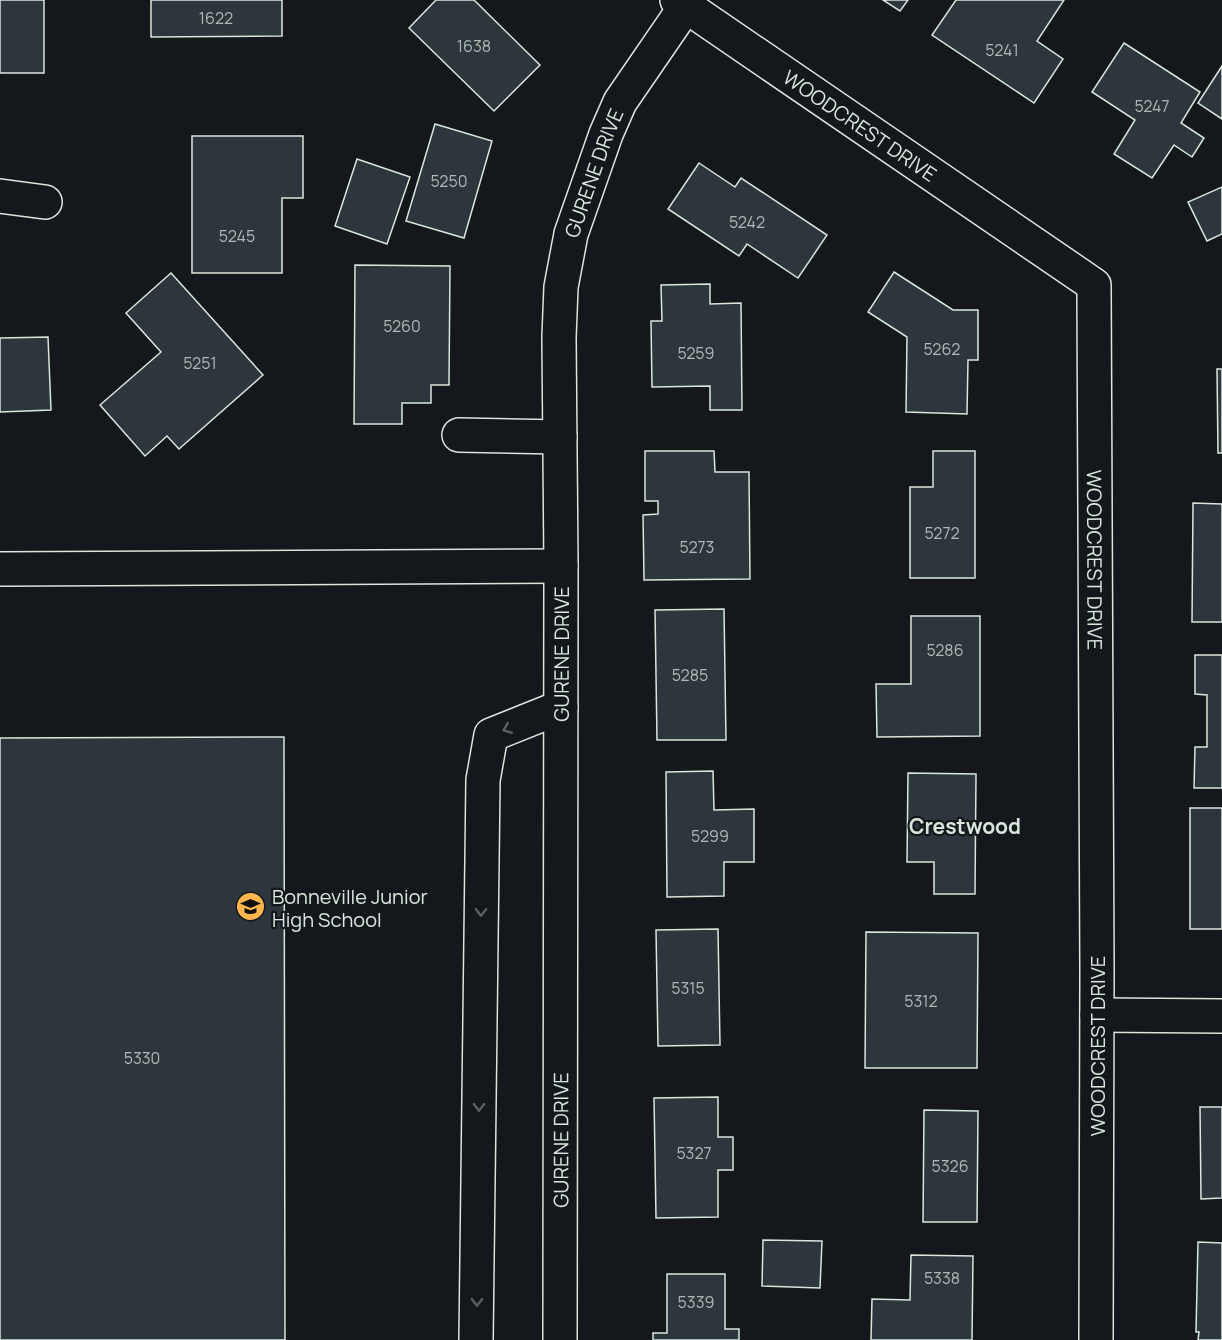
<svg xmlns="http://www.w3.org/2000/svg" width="1222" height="1340" viewBox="0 0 1222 1340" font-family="Manrope,sans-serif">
	<rect width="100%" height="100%" fill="#14181c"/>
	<!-- building -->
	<g fill="#2c363c" stroke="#d8e6dc" stroke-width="1.5">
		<rect x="0" y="0" width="44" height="73"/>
		<polygon points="151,0 282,0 282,36 151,37"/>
		<polygon points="436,0 474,0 540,65 494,111 409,28"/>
		<polygon points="883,0 908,0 900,11"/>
		<polygon points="956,0 1064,0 1037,41 1063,59 1034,103 932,35"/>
		<polygon points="1124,43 1200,92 1181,123 1204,138 1192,157 1174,145 1152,178 1114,154 1135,120 1092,92"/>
		<polygon points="1222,66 1222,119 1198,103"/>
		<polygon points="435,124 492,141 464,238 406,221"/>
		<polygon points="192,136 303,136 303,198 282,198 282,273 192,273"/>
		<polygon points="357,159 410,177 387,244 335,226"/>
		<polygon points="699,163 735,187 741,178 827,235 798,278 747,244 739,256 668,209"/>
		<polygon points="1222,187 1222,234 1207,241 1188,202"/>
		<polygon points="355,265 450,266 449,385 431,385 431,403 402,403 402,424 354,424"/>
		<polygon points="894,272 953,310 978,310 978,360 968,360 967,414 906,412 907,337 868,312"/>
		<polygon points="171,273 263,375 179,449 167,436 145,456 100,405 161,352 126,313"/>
		<polygon points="710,284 710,304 741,303 742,410 710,410 710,386 652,387 651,321 662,321 661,285"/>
		<polygon points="48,337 51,410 0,412 0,338"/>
		<polygon points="1217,369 1222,369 1222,453 1218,453"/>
		<polygon points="645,451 714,451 715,472 749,472 750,579 644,580 643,515 658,514 658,501 645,501"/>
		<polygon points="933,451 975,451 975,578 910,578 910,487 933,487"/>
		<polygon points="1193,503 1222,504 1222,622 1192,622"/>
		<polygon points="724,609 726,740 657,740 655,610"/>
		<polygon points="911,616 980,616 980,736 877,737 876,684 911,684"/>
		<polygon points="1195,655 1222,655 1222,788 1194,788 1195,747 1207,747 1207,695 1195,694"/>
		<polygon points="284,737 285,1340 0,1340 0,738"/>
		<polygon points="713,771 714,810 754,809 754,862 724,862 724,896 667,897 666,772"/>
		<polygon points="908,773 976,774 975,894 934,894 934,862 907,862"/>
		<rect x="1190" y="808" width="32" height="121"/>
		<polygon points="718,929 720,1045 658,1046 656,930"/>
		<polygon points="866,932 978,933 977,1068 865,1068"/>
		<polygon points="718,1097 718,1137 733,1137 733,1170 718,1170 718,1217 656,1218 654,1098"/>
		<polygon points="1200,1107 1222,1107 1222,1198 1201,1199"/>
		<polygon points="924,1110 978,1111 977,1222 923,1222"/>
		<polygon points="763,1240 822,1241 820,1288 762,1286"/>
		<polygon points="1198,1242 1222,1243 1222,1340 1198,1340 1199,1332 1196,1332"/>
		<polygon points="911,1255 973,1256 972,1340 871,1340 872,1299 910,1300"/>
		<polygon points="667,1274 725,1274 725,1329 739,1329 739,1340 653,1340 653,1333 667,1333"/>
	</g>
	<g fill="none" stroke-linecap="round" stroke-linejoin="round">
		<defs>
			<g id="minor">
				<path id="s1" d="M 677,0 L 1094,285 L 1097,973 L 1096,1340"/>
				<polyline points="0,196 45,202"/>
				<polyline points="459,435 560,437"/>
				<polyline points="0,569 561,566"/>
				<polyline points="1097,1015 1222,1016"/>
				<polyline points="476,1340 483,780 491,735 561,707"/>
				<path id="s2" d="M 560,1340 L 561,566 L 559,337 L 561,287 L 571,234 L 606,134 L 620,102 L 690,0"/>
			</g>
		</defs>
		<!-- minor casing -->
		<use href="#minor" stroke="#d8e6dc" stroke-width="36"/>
		<!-- minor -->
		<use href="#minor" stroke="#14181c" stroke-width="33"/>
	</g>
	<!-- one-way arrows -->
	<defs><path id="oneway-chevron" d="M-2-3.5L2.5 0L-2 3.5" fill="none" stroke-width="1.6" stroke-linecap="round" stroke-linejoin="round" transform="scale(1.5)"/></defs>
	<g stroke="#59605f">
		<use href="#oneway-chevron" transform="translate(507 729) rotate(158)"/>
		<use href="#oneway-chevron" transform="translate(481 912) rotate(91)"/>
		<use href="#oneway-chevron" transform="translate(479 1107) rotate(91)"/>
		<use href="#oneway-chevron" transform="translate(477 1302) rotate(91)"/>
	</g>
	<!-- icons -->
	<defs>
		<symbol id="school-disc" viewBox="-11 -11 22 22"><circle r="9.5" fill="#ffb74d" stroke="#14181c"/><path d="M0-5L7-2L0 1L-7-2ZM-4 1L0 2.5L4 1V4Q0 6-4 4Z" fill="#111"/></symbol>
	</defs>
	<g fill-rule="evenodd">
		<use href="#school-disc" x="234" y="890" width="33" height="33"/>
	</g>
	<g text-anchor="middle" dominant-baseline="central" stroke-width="4.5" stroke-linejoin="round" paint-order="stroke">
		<!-- number labels -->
		<g font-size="16" fill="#adbab4">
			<text x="216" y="18">1622</text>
			<text x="474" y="46">1638</text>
			<text x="1002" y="50">5241</text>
			<text x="1152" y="106">5247</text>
			<text x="449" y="181">5250</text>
			<text x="747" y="222">5242</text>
			<text x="237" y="236">5245</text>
			<text x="402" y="326">5260</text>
			<text x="942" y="349">5262</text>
			<text x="696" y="353">5259</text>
			<text x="200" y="363">5251</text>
			<text x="942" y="533">5272</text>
			<text x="697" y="547">5273</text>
			<text x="945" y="650">5286</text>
			<text x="690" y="675">5285</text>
			<text x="710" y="836">5299</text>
			<text x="688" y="988">5315</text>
			<text x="921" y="1001">5312</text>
			<text x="142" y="1058">5330</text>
			<text x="694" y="1153">5327</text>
			<text x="950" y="1166">5326</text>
			<text x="942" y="1278">5338</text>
			<text x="696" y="1302">5339</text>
		</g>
		<!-- street labels -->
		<g font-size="20" fill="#d8e6dc" stroke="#14181c">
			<text stroke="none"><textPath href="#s1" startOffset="222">WOODCREST DRIVE</textPath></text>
			<text stroke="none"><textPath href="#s2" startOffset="1172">GURENE DRIVE</textPath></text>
			<text stroke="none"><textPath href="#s1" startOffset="780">WOODCREST DRIVE</textPath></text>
			<text stroke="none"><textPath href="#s2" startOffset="686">GURENE DRIVE</textPath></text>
			<text transform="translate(1097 1046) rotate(-90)">WOODCREST DRIVE</text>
			<text stroke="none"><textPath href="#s2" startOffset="200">GURENE DRIVE</textPath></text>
		</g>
		<!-- poi labels -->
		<g font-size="20" fill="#d8e6dc" stroke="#14181c" text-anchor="start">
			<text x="272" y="896">Bonneville Junior<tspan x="272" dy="23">High School</tspan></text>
		</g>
		<!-- neighbourhood labels -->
		<g font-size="21" font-weight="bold" fill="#d8e6dc" stroke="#14181c">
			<text x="965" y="826">Crestwood</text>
		</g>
	</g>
</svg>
